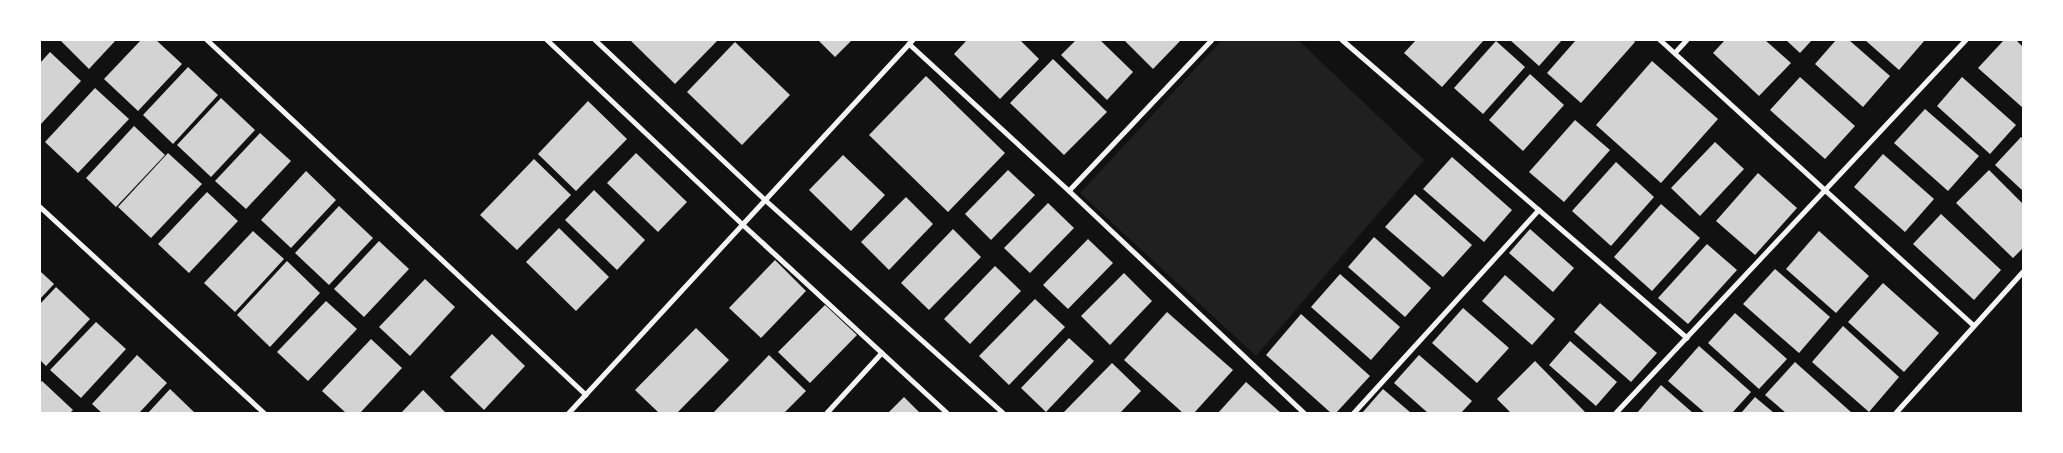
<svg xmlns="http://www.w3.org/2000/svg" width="2063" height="453" viewBox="0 0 2063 453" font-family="'Asap Condensed',sans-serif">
	<rect width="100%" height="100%" fill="#111"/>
	<!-- green -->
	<polygon fill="#202020" points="1222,40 1298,40 1424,160 1256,356 1080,193"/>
	<!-- building -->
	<g fill="#d3d3d3">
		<polygon points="60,40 116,40 89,69"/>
		<polygon points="141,40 156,40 182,64 138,111 104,79"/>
		<polygon points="630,40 718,40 675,84"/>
		<polygon points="818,40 852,40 835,57"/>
		<polygon points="967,40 1020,40 1039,59 1000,99 954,54"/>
		<polygon points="1076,40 1100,40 1133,72 1107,100 1061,55"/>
		<polygon points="1124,40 1181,40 1153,69"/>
		<polygon points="1416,40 1484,40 1442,87 1404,53"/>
		<polygon points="1510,40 1562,40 1539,66"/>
		<polygon points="1576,40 1633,40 1635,42 1581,103 1547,73"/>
		<polygon points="1725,40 1765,40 1791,63 1759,96 1713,53"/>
		<polygon points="1786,40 1812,40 1800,53"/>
		<polygon points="1836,40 1849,40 1890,76 1863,107 1815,64"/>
		<polygon points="1865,40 1925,40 1899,70"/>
		<polygon points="2004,40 2016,40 2023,47 2023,108 1978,68"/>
		<polygon points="1496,41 1525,67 1483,114 1454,88"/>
		<polygon points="735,42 790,95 742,145 687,92"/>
		<polygon points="50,52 81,81 40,125 40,63"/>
		<polygon points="1053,59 1107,112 1064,155 1010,103"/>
		<polygon points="1652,61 1718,119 1661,183 1596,125"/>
		<polygon points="188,67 218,95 173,144 143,115"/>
		<polygon points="1530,74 1564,105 1523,151 1489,120"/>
		<polygon points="926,76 1005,153 948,212 869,135"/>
		<polygon points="1800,77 1855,126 1825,159 1770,110"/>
		<polygon points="1962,77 2016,125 1990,154 1937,106"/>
		<polygon points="95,88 129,119 78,173 45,142"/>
		<polygon points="221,98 255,130 211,177 177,145"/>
		<polygon points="588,101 627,139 576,191 538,154"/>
		<polygon points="1925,109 1979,156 1948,191 1894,143"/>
		<polygon points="1575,120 1610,150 1564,202 1529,172"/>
		<polygon points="134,126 165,155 116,207 86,178"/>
		<polygon points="260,133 291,161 246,209 215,181"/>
		<polygon points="2021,137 2023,139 2023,191 1995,165"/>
		<polygon points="1715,142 1744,169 1700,216 1671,188"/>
		<polygon points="168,153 202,184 151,238 118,207"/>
		<polygon points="636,153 687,202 658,232 607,183"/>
		<polygon points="1883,154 1934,199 1905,232 1854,187"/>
		<polygon points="843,155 885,195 851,231 809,190"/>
		<polygon points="1452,157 1512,210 1484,242 1423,189"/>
		<polygon points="534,159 571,195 517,250 480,215"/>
		<polygon points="1616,162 1654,197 1611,246 1572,211"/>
		<polygon points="1008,170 1035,195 991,240 965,214"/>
		<polygon points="1989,170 2023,204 2023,248 2013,258 1956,203"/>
		<polygon points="306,171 336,200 291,248 261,220"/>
		<polygon points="1758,173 1797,208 1755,255 1716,221"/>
		<polygon points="594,190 645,240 617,270 565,220"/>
		<polygon points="207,192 238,221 189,273 158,244"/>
		<polygon points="1415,194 1472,245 1443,277 1385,227"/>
		<polygon points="906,197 933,224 889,270 861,242"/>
		<polygon points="1048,203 1074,228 1030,273 1004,248"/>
		<polygon points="1661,204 1700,238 1652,291 1614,257"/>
		<polygon points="339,206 373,238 329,285 295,253"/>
		<polygon points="1941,214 2001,270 1974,300 1913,244"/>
		<polygon points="559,228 609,277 576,311 526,262"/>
		<polygon points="953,229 981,257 929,310 901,283"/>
		<polygon points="1530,229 1574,268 1553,292 1509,253"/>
		<polygon points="253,231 284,259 235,312 204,283"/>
		<polygon points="1819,231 1869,276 1836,313 1786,269"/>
		<polygon points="1374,237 1431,288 1405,317 1348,267"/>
		<polygon points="1088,239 1113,263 1068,309 1043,285"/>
		<polygon points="379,241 409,269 364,317 334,289"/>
		<polygon points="1707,244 1737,270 1688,324 1658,298"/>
		<polygon points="775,260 806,291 761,338 729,308"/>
		<polygon points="287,261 320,293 270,347 237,315"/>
		<polygon points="995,266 1021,291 970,344 944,319"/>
		<polygon points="1775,269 1830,317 1799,353 1743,304"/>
		<polygon points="40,271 54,284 40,299"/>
		<polygon points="1124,273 1152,301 1110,345 1081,316"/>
		<polygon points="1340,274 1400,327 1371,360 1311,307"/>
		<polygon points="1505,275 1555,319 1532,345 1482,301"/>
		<polygon points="425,279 455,307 410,356 379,327"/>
		<polygon points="1883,283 1939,333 1904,372 1848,322"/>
		<polygon points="56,287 90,319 46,366 40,360 40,304"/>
		<polygon points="1035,299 1065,327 1009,385 979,356"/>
		<polygon points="326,301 357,329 308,381 277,352"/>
		<polygon points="1600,303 1657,353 1631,382 1574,332"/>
		<polygon points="825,305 857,335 810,383 778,352"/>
		<polygon points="1463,308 1509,348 1477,383 1432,343"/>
		<polygon points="1167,312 1233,370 1194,413 1183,413 1124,360"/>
		<polygon points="1735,313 1787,359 1759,389 1708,343"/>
		<polygon points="1301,314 1370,376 1336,413 1331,413 1266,355"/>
		<polygon points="96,322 126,349 81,398 50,370"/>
		<polygon points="1843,326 1899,377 1869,412 1812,362"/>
		<polygon points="696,328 729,360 677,413 659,413 635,390"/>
		<polygon points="492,334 525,366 484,410 450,377"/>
		<polygon points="1069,338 1094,361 1046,412 1021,388"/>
		<polygon points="371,339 402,368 360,413 346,413 322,391"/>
		<polygon points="1570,341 1617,382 1596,406 1549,365"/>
		<polygon points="1699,346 1751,392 1732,413 1705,413 1668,381"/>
		<polygon points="137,355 167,383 139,413 102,413 92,404"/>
		<polygon points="769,355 806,391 784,413 713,413"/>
		<polygon points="1419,355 1472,401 1461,413 1428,413 1394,383"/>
		<polygon points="1535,361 1586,413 1511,413 1497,399"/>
		<polygon points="1795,362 1852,413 1786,413 1765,395"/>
		<polygon points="1112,363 1141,391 1120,413 1063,413"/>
		<polygon points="42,381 73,410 70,413 40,413 40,383"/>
		<polygon points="1246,382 1281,413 1218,413"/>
		<polygon points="1661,385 1693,413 1637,413"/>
		<polygon points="170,389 195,413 148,413"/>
		<polygon points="1383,389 1411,413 1362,413"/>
		<polygon points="423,390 446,413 401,413"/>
		<polygon points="904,397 920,413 888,413"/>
		<polygon points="1755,397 1774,413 1741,413"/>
	</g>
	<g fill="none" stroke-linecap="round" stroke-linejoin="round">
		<!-- minor -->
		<g stroke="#f5f5f5" stroke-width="5">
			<polyline points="207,40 586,395"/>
			<polyline points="547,40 743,225 947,413"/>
			<polyline points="595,40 765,200 1003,413"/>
			<polyline points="1342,40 1687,338"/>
			<polyline points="1660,40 1973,325"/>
			<polyline points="909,44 1069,191 1304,413"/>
			<polyline points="1675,53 1687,40"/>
			<polyline points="1069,191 1212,40"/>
			<polyline points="40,207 264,413"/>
			<polyline points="569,413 913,40"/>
			<polyline points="827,413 882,353"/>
			<polyline points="1354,413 1539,210"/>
			<polyline points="1616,413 1966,40"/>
			<polyline points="1896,413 2023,272"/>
		</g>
	</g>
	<!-- border -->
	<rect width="2063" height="453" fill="none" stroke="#ffffff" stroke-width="82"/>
</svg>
